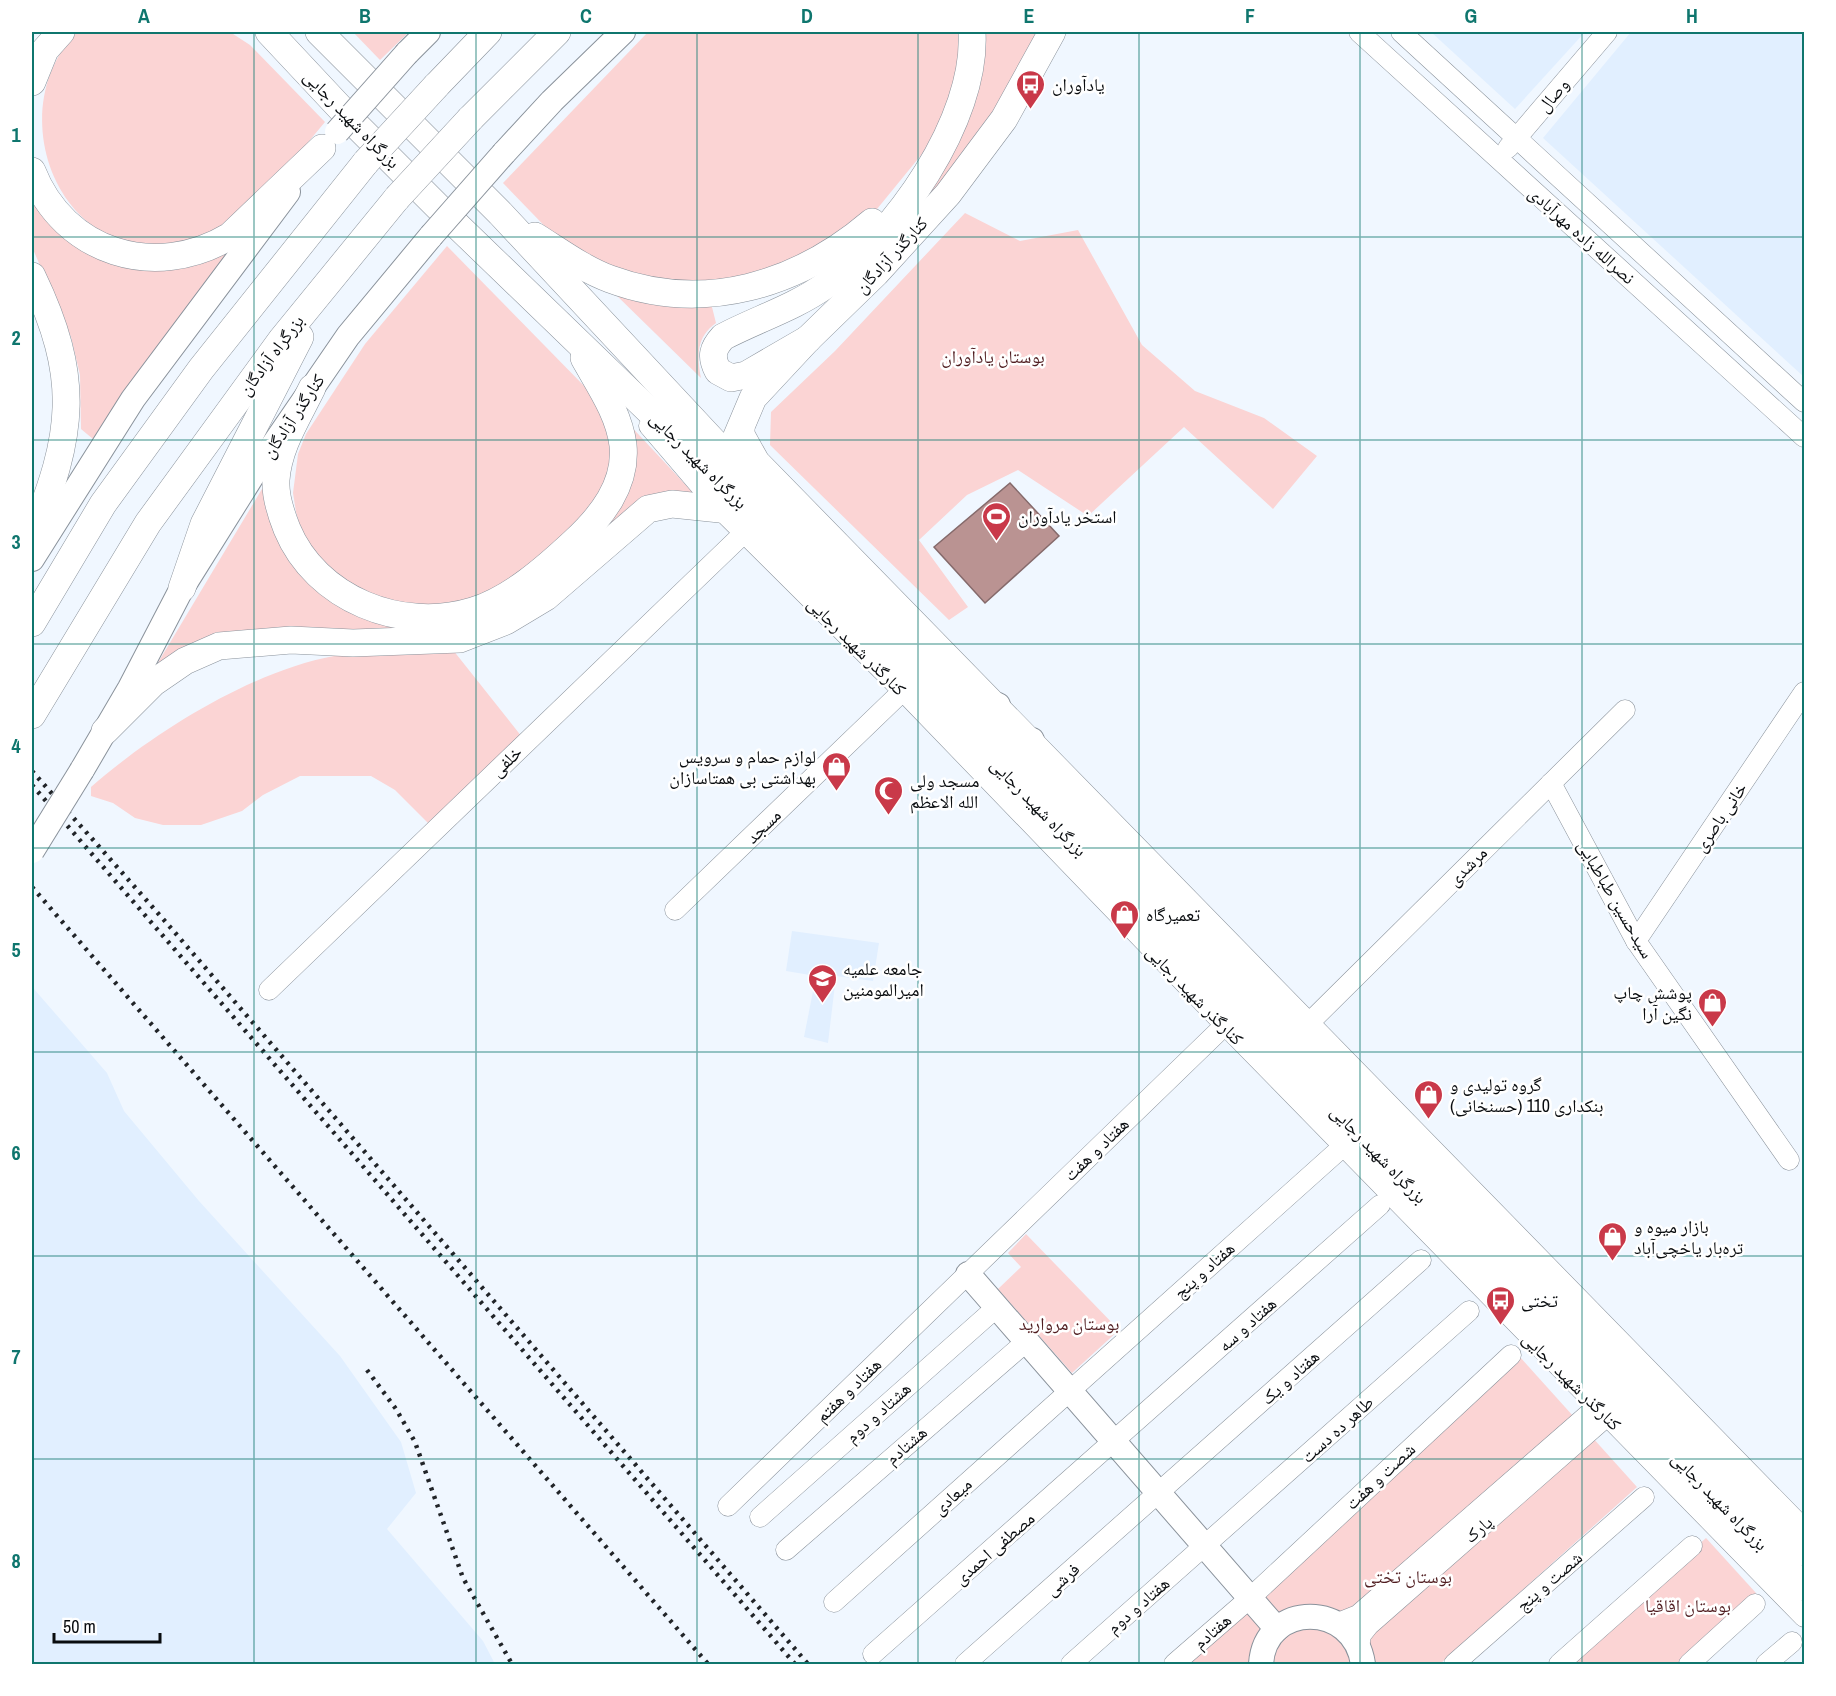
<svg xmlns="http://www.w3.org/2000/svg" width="1836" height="1696" viewBox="0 0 1836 1696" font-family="'Archivo Narrow','Noto Naskh Arabic',sans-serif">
	<rect width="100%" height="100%" fill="#f0f7ff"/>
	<!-- built -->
	<g fill="#e1efff">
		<polygon points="1431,32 1585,32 1515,109"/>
		<polygon points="1631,32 1804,32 1804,377 1543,138"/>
		<polygon points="792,931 879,943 873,981 836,976 828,1043 804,1037 816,976 786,971"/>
		<polygon points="34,989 107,1073 124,1111 199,1201 340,1356 401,1442 416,1493 387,1529 483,1641 495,1664 32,1664 32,994"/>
	</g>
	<!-- green -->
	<g fill="#fbd4d4">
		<path d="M 77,32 L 230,32 L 250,45 L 325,122 C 290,163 257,211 208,237 C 200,241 187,242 177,243 C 58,266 0,110 77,32 Z"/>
		<polygon points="353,32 409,32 380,60"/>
		<polygon points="648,32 962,32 958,77 939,126 922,154 877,209 831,244 722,286 622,274 560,242 503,183"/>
		<polygon points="983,32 1042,32 1012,86 955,168 876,253"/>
		<polygon points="32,190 100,254 239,238 93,439 81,429 80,375 71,337 32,247"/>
		<polygon points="965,213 1020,241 1078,230 1142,345 1195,391 1264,418 1317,456 1273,509 1184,427 1088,516 1018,470 967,495 919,540 968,607 949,620 770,445 771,412 835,351"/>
		<polygon points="447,246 592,394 605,413 616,456 604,491 535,565 466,604 394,607 330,576 300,528 296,512 293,493 298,454 306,434 365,344"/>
		<path d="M 610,289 L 711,303 L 716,323 C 696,337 697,356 701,378 Z"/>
		<path d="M 626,421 L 697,497 C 682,497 666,494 652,499 C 629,507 612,527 595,543 C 563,573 530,604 488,620 C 408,650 322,617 240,633 C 209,638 181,656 153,671 L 265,484 C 282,565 336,626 423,626 C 450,626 479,620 502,607 C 524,596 543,580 561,564 C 592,538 635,497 632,452 C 631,442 628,431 626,421 Z"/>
		<path d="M 453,650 L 522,737 L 428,823 L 395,790 L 371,776 L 300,776 L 263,795 L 242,811 L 201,825 L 163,825 L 135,818 L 113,803 L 91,796 L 91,787 C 154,732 252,671 334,656 C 372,649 415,652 453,650 Z"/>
		<polygon points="1026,1234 1119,1330 1072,1373 998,1289 1021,1267 1008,1253"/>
		<polygon points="1520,1357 1637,1487 1440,1664 1178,1664"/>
		<polygon points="1706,1538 1756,1593 1678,1664 1568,1664"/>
	</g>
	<!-- water -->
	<polygon fill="#ba9392" stroke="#856a6b" stroke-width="1.5" points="1010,483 1059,536 985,603 934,547"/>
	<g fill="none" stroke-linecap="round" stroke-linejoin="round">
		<defs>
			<g id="minor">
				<polyline points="1359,32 1804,437"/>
				<polyline points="1401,32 1804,402"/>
				<polyline points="1508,148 1607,32"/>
				<polyline points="743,418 745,435 759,460 1804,1529"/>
				<polyline points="649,426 720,509 903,691 1225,1025 1804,1617"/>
				<polyline points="1551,783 1636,941 1789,1160"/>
				<polyline points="675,910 911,683"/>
				<polyline points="1636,941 1804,692"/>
				<polyline points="269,990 744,533"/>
				<polyline points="1309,1023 1625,710"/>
				<polyline points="728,1506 1225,1025"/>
				<polyline points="760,1517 997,1307"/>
				<polyline points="786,1550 1027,1341"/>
				<polyline points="834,1602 1339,1150"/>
				<polyline points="1338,1623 1358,1615 1598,1406"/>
				<polyline points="1359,1647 1361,1635 1369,1625 1607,1416"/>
				<polyline points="873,1654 1380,1205"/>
				<polyline points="965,1664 1421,1260"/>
				<polyline points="1071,1664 1469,1311"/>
				<polyline points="1174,1664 1250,1598 1511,1355"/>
				<polyline points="1454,1664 1644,1497"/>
				<polyline points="1559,1664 1692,1546"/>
				<polyline points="1689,1664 1755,1604"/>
				<polyline points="1766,1664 1792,1642"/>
			</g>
			<g id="major">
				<polyline points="407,53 428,32"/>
				<polyline points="504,153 552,101 623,32"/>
				<polyline points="32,559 133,399 288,192"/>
				<polyline points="998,705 1004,734 1032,740"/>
				<polyline points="82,770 130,688 182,588 254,473 348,336 431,236"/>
				<polyline points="968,1274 1277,1629"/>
				<path d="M 1261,1664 C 1265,1601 1354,1601 1363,1664"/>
			</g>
			<g id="highway">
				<polyline points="269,32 358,127 438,207 726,485 1804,1587"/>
				<polyline points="319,32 500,213 741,471 1004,734 1804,1552"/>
				<polyline points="32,82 45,50 61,32"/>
				<polyline points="436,86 488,32"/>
				<polyline points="470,119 557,32"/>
				<path d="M 32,171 C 64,253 155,281 230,236 L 322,148"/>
				<path d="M 535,236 C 559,251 583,269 610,279 C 704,314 798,285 872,222"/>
				<path d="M 32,276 C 81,378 74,434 32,536"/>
				<path d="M 808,339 L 746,375 L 731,378 L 718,371 C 710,356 713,348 723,337 C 757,319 794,308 826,285 C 895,235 977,121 972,32"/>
				<path d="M 312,388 C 298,417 278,447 276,480 C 275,496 281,514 287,529 C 316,599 401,633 473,611 C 511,599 545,569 574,542 C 601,517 627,485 623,445 C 619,413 599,385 584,358"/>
				<polyline points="741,471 734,443 753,398 808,339 876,273 948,194 1004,119 1052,32"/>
				<polyline points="182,588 204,524 300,337"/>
				<polyline points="32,623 103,504 201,369 366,162"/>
				<polyline points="32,715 148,523 282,339 397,198"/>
				<polyline points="105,731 153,683 185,661 219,646 291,640 353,643 460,639 506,621 546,597 648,509 672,504 720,509"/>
			</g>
		</defs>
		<!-- minor casing -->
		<use href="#minor" stroke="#8a929b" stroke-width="21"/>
		<!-- major casing -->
		<use href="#major" stroke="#8a929b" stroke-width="26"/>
		<!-- highway casing -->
		<use href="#highway" stroke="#8a929b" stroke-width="28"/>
		<!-- minor -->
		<use href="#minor" stroke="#fff" stroke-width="20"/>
		<!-- major -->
		<use href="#major" stroke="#fff" stroke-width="24"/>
		<!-- highway -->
		<use href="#highway" stroke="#fff" stroke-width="27"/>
		<!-- rail -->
		<g stroke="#212428" stroke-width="4.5" stroke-dasharray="3 6" stroke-linecap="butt">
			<polyline points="32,771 164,920 808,1664"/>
			<polyline points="32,785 795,1664"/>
			<polyline points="32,887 708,1664"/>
			<polyline points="367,1370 396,1409 415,1442 463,1578 512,1664"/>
		</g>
		<defs>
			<g id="major-bridge">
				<polyline points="337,132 407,53"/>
				<polyline points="431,236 504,153"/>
				<polyline points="32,851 82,770"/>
			</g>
			<g id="highway-bridge">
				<polyline points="366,162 436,86"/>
				<polyline points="397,198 470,119"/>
			</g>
		</defs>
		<!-- major-bridge casing -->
		<use href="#major-bridge" stroke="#8a929b" stroke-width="26" stroke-linecap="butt"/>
		<!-- highway-bridge casing -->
		<use href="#highway-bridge" stroke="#8a929b" stroke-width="28" stroke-linecap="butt"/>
		<!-- major-bridge -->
		<use href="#major-bridge" stroke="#fff" stroke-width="24"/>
		<!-- highway-bridge -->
		<use href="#highway-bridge" stroke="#fff" stroke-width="27"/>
	</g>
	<!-- grid -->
	<path fill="none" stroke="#0f766e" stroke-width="1.5" stroke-opacity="0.55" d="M 254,32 L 254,1664M 476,32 L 476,1664M 697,32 L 697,1664M 918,32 L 918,1664M 1139,32 L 1139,1664M 1360,32 L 1360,1664M 1582,32 L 1582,1664M 32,237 L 1804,237M 32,440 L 1804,440M 32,644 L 1804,644M 32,848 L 1804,848M 32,1052 L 1804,1052M 32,1256 L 1804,1256M 32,1459 L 1804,1459"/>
	<!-- icons -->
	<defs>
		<symbol id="bus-pin" viewBox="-11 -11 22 30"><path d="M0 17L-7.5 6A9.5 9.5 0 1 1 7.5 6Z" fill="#c93949" stroke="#fff"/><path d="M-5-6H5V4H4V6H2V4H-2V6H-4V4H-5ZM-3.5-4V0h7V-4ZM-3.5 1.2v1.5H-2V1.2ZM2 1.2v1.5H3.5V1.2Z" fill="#fff"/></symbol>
		<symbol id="stadium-pin" viewBox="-11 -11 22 30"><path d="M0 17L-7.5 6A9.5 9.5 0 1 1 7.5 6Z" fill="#c93949" stroke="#fff"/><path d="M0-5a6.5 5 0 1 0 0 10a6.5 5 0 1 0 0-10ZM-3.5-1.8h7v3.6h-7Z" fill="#fff"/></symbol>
		<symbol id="shop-pin" viewBox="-11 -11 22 30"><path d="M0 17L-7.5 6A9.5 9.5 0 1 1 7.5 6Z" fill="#c93949" stroke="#fff"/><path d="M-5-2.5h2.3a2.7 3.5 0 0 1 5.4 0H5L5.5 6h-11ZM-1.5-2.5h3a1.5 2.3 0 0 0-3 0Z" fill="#fff"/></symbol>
		<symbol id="mosque-pin" viewBox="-11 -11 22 30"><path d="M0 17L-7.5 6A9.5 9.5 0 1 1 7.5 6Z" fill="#c93949" stroke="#fff"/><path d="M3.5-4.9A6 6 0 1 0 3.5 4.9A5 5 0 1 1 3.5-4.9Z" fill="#fff"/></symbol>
		<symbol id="university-pin" viewBox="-11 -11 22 30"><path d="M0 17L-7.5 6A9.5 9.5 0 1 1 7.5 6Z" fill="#c93949" stroke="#fff"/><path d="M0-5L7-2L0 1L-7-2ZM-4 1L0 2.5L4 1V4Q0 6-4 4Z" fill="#fff"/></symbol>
	</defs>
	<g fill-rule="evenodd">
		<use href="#bus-pin" x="1014" y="68" width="33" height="45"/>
		<use href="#stadium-pin" x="980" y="500" width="33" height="45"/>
		<use href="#shop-pin" x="820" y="750" width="33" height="45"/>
		<use href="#mosque-pin" x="872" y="774" width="33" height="45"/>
		<use href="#shop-pin" x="1108" y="898" width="33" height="45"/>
		<use href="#university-pin" x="806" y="962" width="33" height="45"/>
		<use href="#shop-pin" x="1696" y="986" width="33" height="45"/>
		<use href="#shop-pin" x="1412" y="1078" width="33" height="45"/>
		<use href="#shop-pin" x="1596" y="1220" width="33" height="45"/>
		<use href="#bus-pin" x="1484" y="1284" width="33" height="45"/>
	</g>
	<g text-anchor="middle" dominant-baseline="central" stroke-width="5" stroke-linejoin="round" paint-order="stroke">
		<!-- poi labels -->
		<g font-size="18" fill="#090c0f" stroke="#fff" text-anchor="start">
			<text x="1052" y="84">یادآوران</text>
			<text x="1018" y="516">استخر یادآوران</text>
			<text x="816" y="756" text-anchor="end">لوازم حمام و سرویس<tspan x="816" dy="21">بهداشتی بی همتاسازان</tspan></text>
			<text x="910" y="780">مسجد ولی<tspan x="910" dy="21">الله الاعظم</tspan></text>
			<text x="1146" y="914">تعمیرگاه</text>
			<text x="843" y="968">جامعه علمیه<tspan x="843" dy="21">امیرالمومنین</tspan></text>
			<text x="1692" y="992" text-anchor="end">پوشش چاپ<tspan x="1692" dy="21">نگین آرا</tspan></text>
			<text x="1450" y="1084">گروه تولیدی و<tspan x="1450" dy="21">بنکداری 110 (حسنخانی)</tspan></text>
			<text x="1634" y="1226">بازار میوه و<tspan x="1634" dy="21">تره‌بار یاخچی‌آباد</tspan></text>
			<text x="1521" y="1300">تختی</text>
		</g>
		<!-- street labels -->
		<g font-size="18" fill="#090c0f" stroke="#fff">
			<text transform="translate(1553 95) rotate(-49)">وصال</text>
			<text transform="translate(352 119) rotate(46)">بزرگراه شهید رجایی</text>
			<text transform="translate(1582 235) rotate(42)">نصرالله زاده مهرآبادی</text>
			<text transform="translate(891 255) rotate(-47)">کنارگذر آزادگان</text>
			<text transform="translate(271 355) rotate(-53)">بزرگراه آزادگان</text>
			<text transform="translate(293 416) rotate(-56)">کنارگذر آزادگان</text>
			<text transform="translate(699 460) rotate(45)">بزرگراه شهید رجایی</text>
			<text transform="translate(857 646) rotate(45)">کنارگذر شهید رجایی</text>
			<text transform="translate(506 761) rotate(-44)">خلفی</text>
			<text transform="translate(1039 807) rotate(46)">بزرگراه شهید رجایی</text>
			<text transform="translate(1720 817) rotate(-56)">خانی باصری</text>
			<text transform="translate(763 826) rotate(-44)">مسجد</text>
			<text transform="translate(1467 866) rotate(-45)">مرشدی</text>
			<text transform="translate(1616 899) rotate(60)">سیدحسین طباطبایی</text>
			<text transform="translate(1195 995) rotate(46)">کنارگذر شهید رجایی</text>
			<text transform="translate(1096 1149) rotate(-44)">هفتاد و هفت</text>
			<text transform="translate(1379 1154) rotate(46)">بزرگراه شهید رجایی</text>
			<text transform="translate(1204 1270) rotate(-42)">هفتاد و پنج</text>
			<text transform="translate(1247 1324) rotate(-42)">هفتاد و سه</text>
			<text transform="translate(1290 1377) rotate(-42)">هفتاد و یک</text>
			<text transform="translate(1572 1381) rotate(45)">کنارگذر شهید رجایی</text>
			<text transform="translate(848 1390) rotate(-44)">هفتاد و هفتم</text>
			<text transform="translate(878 1412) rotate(-42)">هشتاد و دوم</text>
			<text transform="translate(1337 1429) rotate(-42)">طاهر ده دست</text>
			<text transform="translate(906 1445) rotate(-41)">هشتادم</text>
			<text transform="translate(1380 1476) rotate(-43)">شصت و هفت</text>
			<text transform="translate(952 1496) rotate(-42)">میعادی</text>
			<text transform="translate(1720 1501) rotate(46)">بزرگراه شهید رجایی</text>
			<text transform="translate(1478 1529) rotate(-41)">پارک</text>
			<text transform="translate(994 1548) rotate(-41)">مصطفی احمدی</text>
			<text transform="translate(1062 1579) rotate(-41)">فرشی</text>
			<text transform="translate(1549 1581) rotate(-41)">شصت و پنج</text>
			<text transform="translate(1138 1605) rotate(-41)">هفتاد و دوم</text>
			<text transform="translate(1212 1631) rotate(-41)">هفتادم</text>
		</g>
		<!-- park labels -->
		<g font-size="18" fill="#501d20" stroke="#fff">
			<text x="993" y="356">بوستان یادآوران</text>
			<text x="1069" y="1323">بوستان مروارید</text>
			<text x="1408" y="1576">بوستان تختی</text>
			<text x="1688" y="1605">بوستان اقاقیا</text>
		</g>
	</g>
	<!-- border -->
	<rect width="1836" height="1696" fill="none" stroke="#ffffff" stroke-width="66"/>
	<!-- scale -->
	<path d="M54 1633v9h106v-9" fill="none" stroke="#090c0f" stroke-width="3"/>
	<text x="63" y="1633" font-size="18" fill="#090c0f" stroke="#ffffff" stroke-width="4.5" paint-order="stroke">50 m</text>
	<rect x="33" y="33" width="1770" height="1630" fill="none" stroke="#0f766e" stroke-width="2"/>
	<g font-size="20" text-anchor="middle" font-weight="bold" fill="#0f766e">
		<text x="144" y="23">A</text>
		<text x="365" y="23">B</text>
		<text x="586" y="23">C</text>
		<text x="807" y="23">D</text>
		<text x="1029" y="23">E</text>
		<text x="1250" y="23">F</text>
		<text x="1471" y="23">G</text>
		<text x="1692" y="23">H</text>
		<text x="16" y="142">1</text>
		<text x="16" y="345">2</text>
		<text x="16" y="549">3</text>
		<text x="16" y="753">4</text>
		<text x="16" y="957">5</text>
		<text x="16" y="1160">6</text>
		<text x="16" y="1364">7</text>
		<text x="16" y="1568">8</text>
	</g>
</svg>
